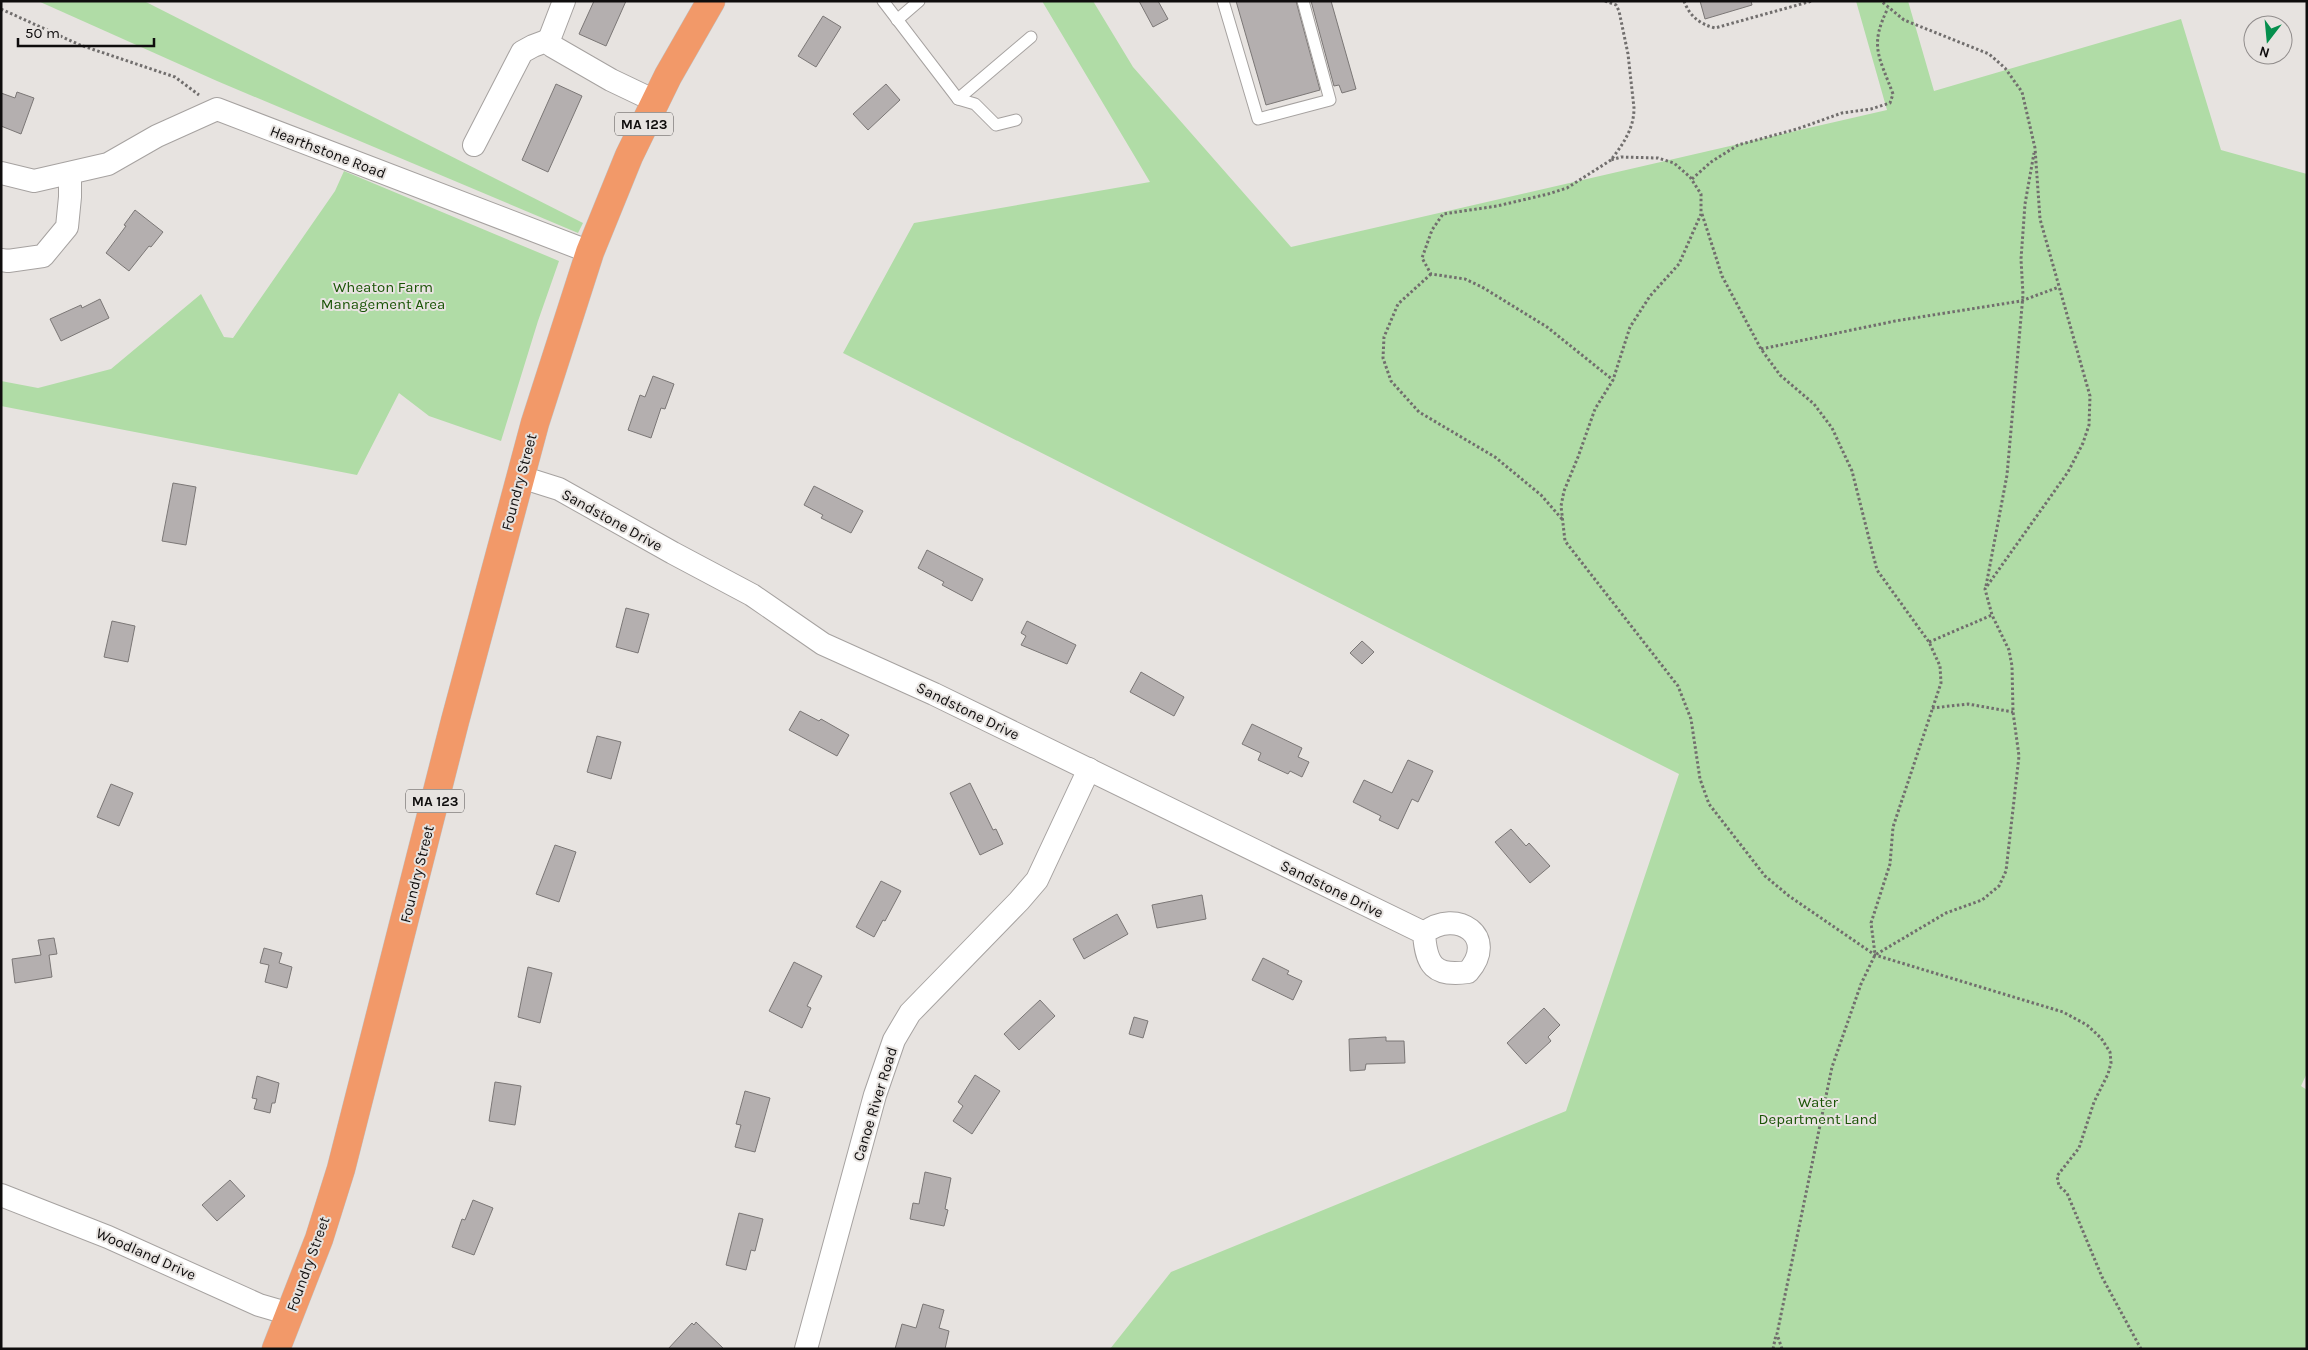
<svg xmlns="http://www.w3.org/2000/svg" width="2308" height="1350" viewBox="0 0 2308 1350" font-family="Karla,sans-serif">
	<rect width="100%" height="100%" fill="#e7e3e0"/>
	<!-- green -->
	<g fill="#b0dca6">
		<polygon points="38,1 144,1 583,223 578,233 217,81"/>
		<polygon points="1042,1 1093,1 1133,67 1291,247 1887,110 1856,1 1908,1 1934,91 2181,19 2221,150 2307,174 2307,1073 2301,1086 2307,1090 2307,1349 1110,1349 1171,1272 1566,1111 1679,774 843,353 914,223 1150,182"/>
		<polygon points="344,171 559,261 538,321 501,441 429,416 399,393 357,475 1,406 1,381 38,388 111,369 201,294 224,337 233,338 335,191"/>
	</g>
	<!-- building -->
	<g fill="#b4afaf" stroke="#7b7776">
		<polygon points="594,1 626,1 606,46 579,34"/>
		<polygon points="1139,1 1158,1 1168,19 1153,27"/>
		<polygon points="1236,1 1296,1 1320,90 1266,105"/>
		<polygon points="1311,1 1331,1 1356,89 1342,93 1339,85 1334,86"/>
		<polygon points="1700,1 1751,1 1752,5 1705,19"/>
		<polygon points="823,16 841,27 816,67 798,56"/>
		<polygon points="556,84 582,96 548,172 522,160"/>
		<polygon points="886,84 900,100 868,130 853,114"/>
		<polygon points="17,92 34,98 21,134 1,126 1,93 15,98"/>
		<polygon points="135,210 163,232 151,247 149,246 129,271 106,253 126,226 124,225"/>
		<polygon points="100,299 109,318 61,341 50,319 81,305 82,308"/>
		<polygon points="653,376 674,384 665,409 661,408 651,438 628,430 640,395 645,397"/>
		<polygon points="173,483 196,487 186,545 162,541"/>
		<polygon points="814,486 863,511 851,533 821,518 823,515 804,505"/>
		<polygon points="927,550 983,579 972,601 942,585 944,582 918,568"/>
		<polygon points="626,608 649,614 638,653 616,647"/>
		<polygon points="112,621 135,626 128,662 104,657"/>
		<polygon points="1027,621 1076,645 1067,664 1021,645 1026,636 1021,633"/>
		<polygon points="1362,641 1374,652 1362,664 1350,653"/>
		<polygon points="1141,672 1184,697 1174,716 1130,692"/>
		<polygon points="800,711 819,721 821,719 849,735 837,756 789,730"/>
		<polygon points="1252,724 1302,748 1298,757 1309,762 1302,777 1290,771 1288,774 1258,760 1261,753 1242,744"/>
		<polygon points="597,736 621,742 611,779 587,772"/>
		<polygon points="1408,760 1433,771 1418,802 1412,799 1398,829 1379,820 1381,816 1353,802 1364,780 1392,793"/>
		<polygon points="970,783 993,830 996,829 1003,844 980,855 950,793"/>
		<polygon points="111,784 133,793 119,826 97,817"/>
		<polygon points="1511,829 1526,846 1529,843 1550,866 1530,883 1495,842"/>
		<polygon points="555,845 576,852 559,902 536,894"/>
		<polygon points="881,881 901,891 885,921 883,920 874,937 856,927"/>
		<polygon points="1202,895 1206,919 1157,928 1152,905"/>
		<polygon points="1117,914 1128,934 1084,959 1073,939"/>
		<polygon points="54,938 57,954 49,955 52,977 15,983 12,959 41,955 38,940"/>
		<polygon points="264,948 282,953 279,963 292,967 287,988 265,982 269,965 260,963"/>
		<polygon points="1263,958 1289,971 1287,974 1302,981 1293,1000 1252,980"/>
		<polygon points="794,962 822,976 807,1006 811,1008 802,1028 769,1011"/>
		<polygon points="528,967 552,973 540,1023 518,1017"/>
		<polygon points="1040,1000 1055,1016 1019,1050 1004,1034"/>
		<polygon points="1544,1008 1560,1025 1548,1037 1551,1041 1526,1064 1507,1043"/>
		<polygon points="1134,1017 1148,1021 1143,1038 1129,1034"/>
		<polygon points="1386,1037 1386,1041 1404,1041 1405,1063 1366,1064 1365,1070 1350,1071 1349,1039"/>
		<polygon points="975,1075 1000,1091 972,1134 953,1121 963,1106 958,1102"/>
		<polygon points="257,1076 279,1083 275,1103 272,1103 270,1113 254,1109 257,1099 252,1098"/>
		<polygon points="495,1082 521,1086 515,1125 489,1121"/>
		<polygon points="745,1091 770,1098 755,1152 735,1147 741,1125 736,1124"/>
		<polygon points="925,1172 951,1178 945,1209 948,1210 944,1226 910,1219 913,1203 919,1204"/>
		<polygon points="230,1180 245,1196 217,1221 202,1205"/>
		<polygon points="473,1200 493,1208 474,1255 452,1247 462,1219 465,1220"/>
		<polygon points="739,1213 763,1219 755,1251 751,1250 746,1270 726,1265"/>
		<polygon points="923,1304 944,1310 939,1328 949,1331 945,1349 895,1349 902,1324 916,1328"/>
		<polygon points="696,1322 724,1349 668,1349 692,1323 694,1325"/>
	</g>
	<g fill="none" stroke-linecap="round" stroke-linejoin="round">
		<defs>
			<g id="lane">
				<polyline points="883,1 958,99 1031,37"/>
				<polyline points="1223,1 1258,119 1330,100 1303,1"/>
				<polyline points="897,20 919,1"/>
				<polyline points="958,99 975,104 996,125 1016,120"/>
			</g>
			<g id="street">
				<polyline points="564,1 549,40 552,46 611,80 655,101"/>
				<polyline points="474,145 522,52 533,46 549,40"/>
				<polyline points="1,173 34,181 108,164 157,136 217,109 590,252"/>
				<polyline points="1,260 8,261 43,256 67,227 70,197 70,174"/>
				<path d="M 521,477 L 559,489 L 673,553 L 752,595 L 823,644 L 934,694 L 1424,933 C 1457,907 1499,937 1468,972 C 1434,977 1426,965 1424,933"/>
				<polyline points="1,1195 108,1237 259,1305 290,1314"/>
				<polyline points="806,1349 875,1095 894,1040 910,1013 1019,901 1037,880 1089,769"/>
			</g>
			<polyline id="highway" points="276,1349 319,1239 341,1169 455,721 535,423 590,252 629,156 668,76 711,1"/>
		</defs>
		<!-- lane casing -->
		<use href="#lane" stroke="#a6a2a0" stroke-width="13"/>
		<!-- street casing -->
		<use href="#street" stroke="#a6a2a0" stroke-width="24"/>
		<!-- highway casing -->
		<use href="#highway" stroke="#c1c0c0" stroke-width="29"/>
		<!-- path -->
		<g stroke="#716e6d" stroke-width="3" stroke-dasharray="2.5 2.5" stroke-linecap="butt">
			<path d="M 1605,1 L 1616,5 L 1619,11 L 1628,54 L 1634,108 C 1634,129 1623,144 1611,160 L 1621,157 L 1658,158 L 1674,163 L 1690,177 L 1701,194 L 1701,214 L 1679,264 L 1650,296 L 1630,327 L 1613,380 L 1595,409 L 1578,457 L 1564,491 L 1561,506 L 1565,541 L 1678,686 L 1691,719 L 1700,779 L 1709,804 L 1765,876 L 1789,896 L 1875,955 L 2063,1012 L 2087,1025 L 2101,1038 L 2110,1052 L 2111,1063 L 2108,1074 L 2094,1102 L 2079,1148 L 2057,1176 L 2059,1186 L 2067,1193 L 2102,1277 L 2141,1349"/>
			<path d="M 1684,1 C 1690,17 1700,24 1715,28 L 1812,1"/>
			<polyline points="1,9 80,45 175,77 199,95"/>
			<polyline points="1611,160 1567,188 1548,194 1497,206 1443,214 1432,230 1422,258 1431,274 1465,279 1482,287 1547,327 1613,380"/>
			<path d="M 1692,179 L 1711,162 L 1738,145 L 1797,129 L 1842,113 L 1871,109 L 1890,103 L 1893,94 C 1879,56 1869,46 1888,8"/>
			<polyline points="1702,214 1722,276 1761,349 1780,375 1814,404 1832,428 1852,471 1877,570 1929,642 1940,666 1941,683 1893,827 1890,864 1871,923 1875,954"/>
			<polyline points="1431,274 1398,304 1384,337 1383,358 1391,381 1419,412 1495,457 1541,495 1562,519"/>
			<polyline points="1761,349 1895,321 2021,301 2059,287"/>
			<polyline points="1986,586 2007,475 2023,295 2021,259 2025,204 2034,153"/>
			<polyline points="1929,642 1992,615"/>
			<polyline points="1932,708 1968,704 2013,712"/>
			<polyline points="1773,1349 1776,1335"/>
			<polyline points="1782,1349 1777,1334 1832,1067 1861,984 1875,955 1946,913 1982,900 1999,886 2006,871 2019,756 2013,712 2012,666 2009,650 1992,615 1985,589 2068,472 2083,443 2089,425 2090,396 2040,219 2035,148 2022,92 2005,68 1989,54 1904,20 1881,1"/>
		</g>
		<!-- lane -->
		<use href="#lane" stroke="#fff" stroke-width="11"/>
		<!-- street -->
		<use href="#street" stroke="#fff" stroke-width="22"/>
		<!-- highway -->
		<use href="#highway" stroke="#f29969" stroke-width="28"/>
	</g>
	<g text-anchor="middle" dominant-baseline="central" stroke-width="4" stroke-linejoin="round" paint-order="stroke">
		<!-- shield labels -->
		<g fill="#e7e3e0" stroke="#504d4c" stroke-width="1">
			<rect x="615" y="112.5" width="58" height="23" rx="4"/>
			<rect x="406" y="789.5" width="58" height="23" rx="4"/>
		</g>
		<g font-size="14" font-weight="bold" fill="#0f0d0d">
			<text x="644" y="124">MA 123</text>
			<text x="435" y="801">MA 123</text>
		</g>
		<!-- street labels -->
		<g font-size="15" fill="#0f0d0d" stroke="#e7e3e0">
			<text transform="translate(328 152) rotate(21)">Hearthstone Road</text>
			<text transform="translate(519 482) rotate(-75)">Foundry Street</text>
			<text transform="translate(612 520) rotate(29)">Sandstone Drive</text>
			<text transform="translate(968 711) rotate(26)">Sandstone Drive</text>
			<text transform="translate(417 874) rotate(-76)">Foundry Street</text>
			<text transform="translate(1332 889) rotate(26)">Sandstone Drive</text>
			<text transform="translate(875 1104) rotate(-73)">Canoe River Road</text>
			<text transform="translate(146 1254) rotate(24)">Woodland Drive</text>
			<text transform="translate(308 1264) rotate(-70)">Foundry Street</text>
		</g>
		<!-- park labels -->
		<g font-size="15" fill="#1a5406" stroke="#e7e3e0">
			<text x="383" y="287">Wheaton Farm<tspan x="383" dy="17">Management Area</tspan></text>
			<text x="1818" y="1102">Water<tspan x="1818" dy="17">Department Land</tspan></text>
		</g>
	</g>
	<!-- border -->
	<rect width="2308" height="1350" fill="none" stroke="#0f0d0d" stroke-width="5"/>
	<!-- north arrow -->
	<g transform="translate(2268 40) rotate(196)"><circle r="24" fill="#e7e3e0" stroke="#918d8c"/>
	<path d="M0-4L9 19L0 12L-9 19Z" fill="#058f4d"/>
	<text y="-8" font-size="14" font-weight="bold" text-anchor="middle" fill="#0f0d0d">N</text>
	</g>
	<!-- scale -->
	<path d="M18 38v8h136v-8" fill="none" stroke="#0f0d0d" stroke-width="2.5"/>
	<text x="25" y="38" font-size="15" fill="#0f0d0d" stroke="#e7e3e0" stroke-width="4" paint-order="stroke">50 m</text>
</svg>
